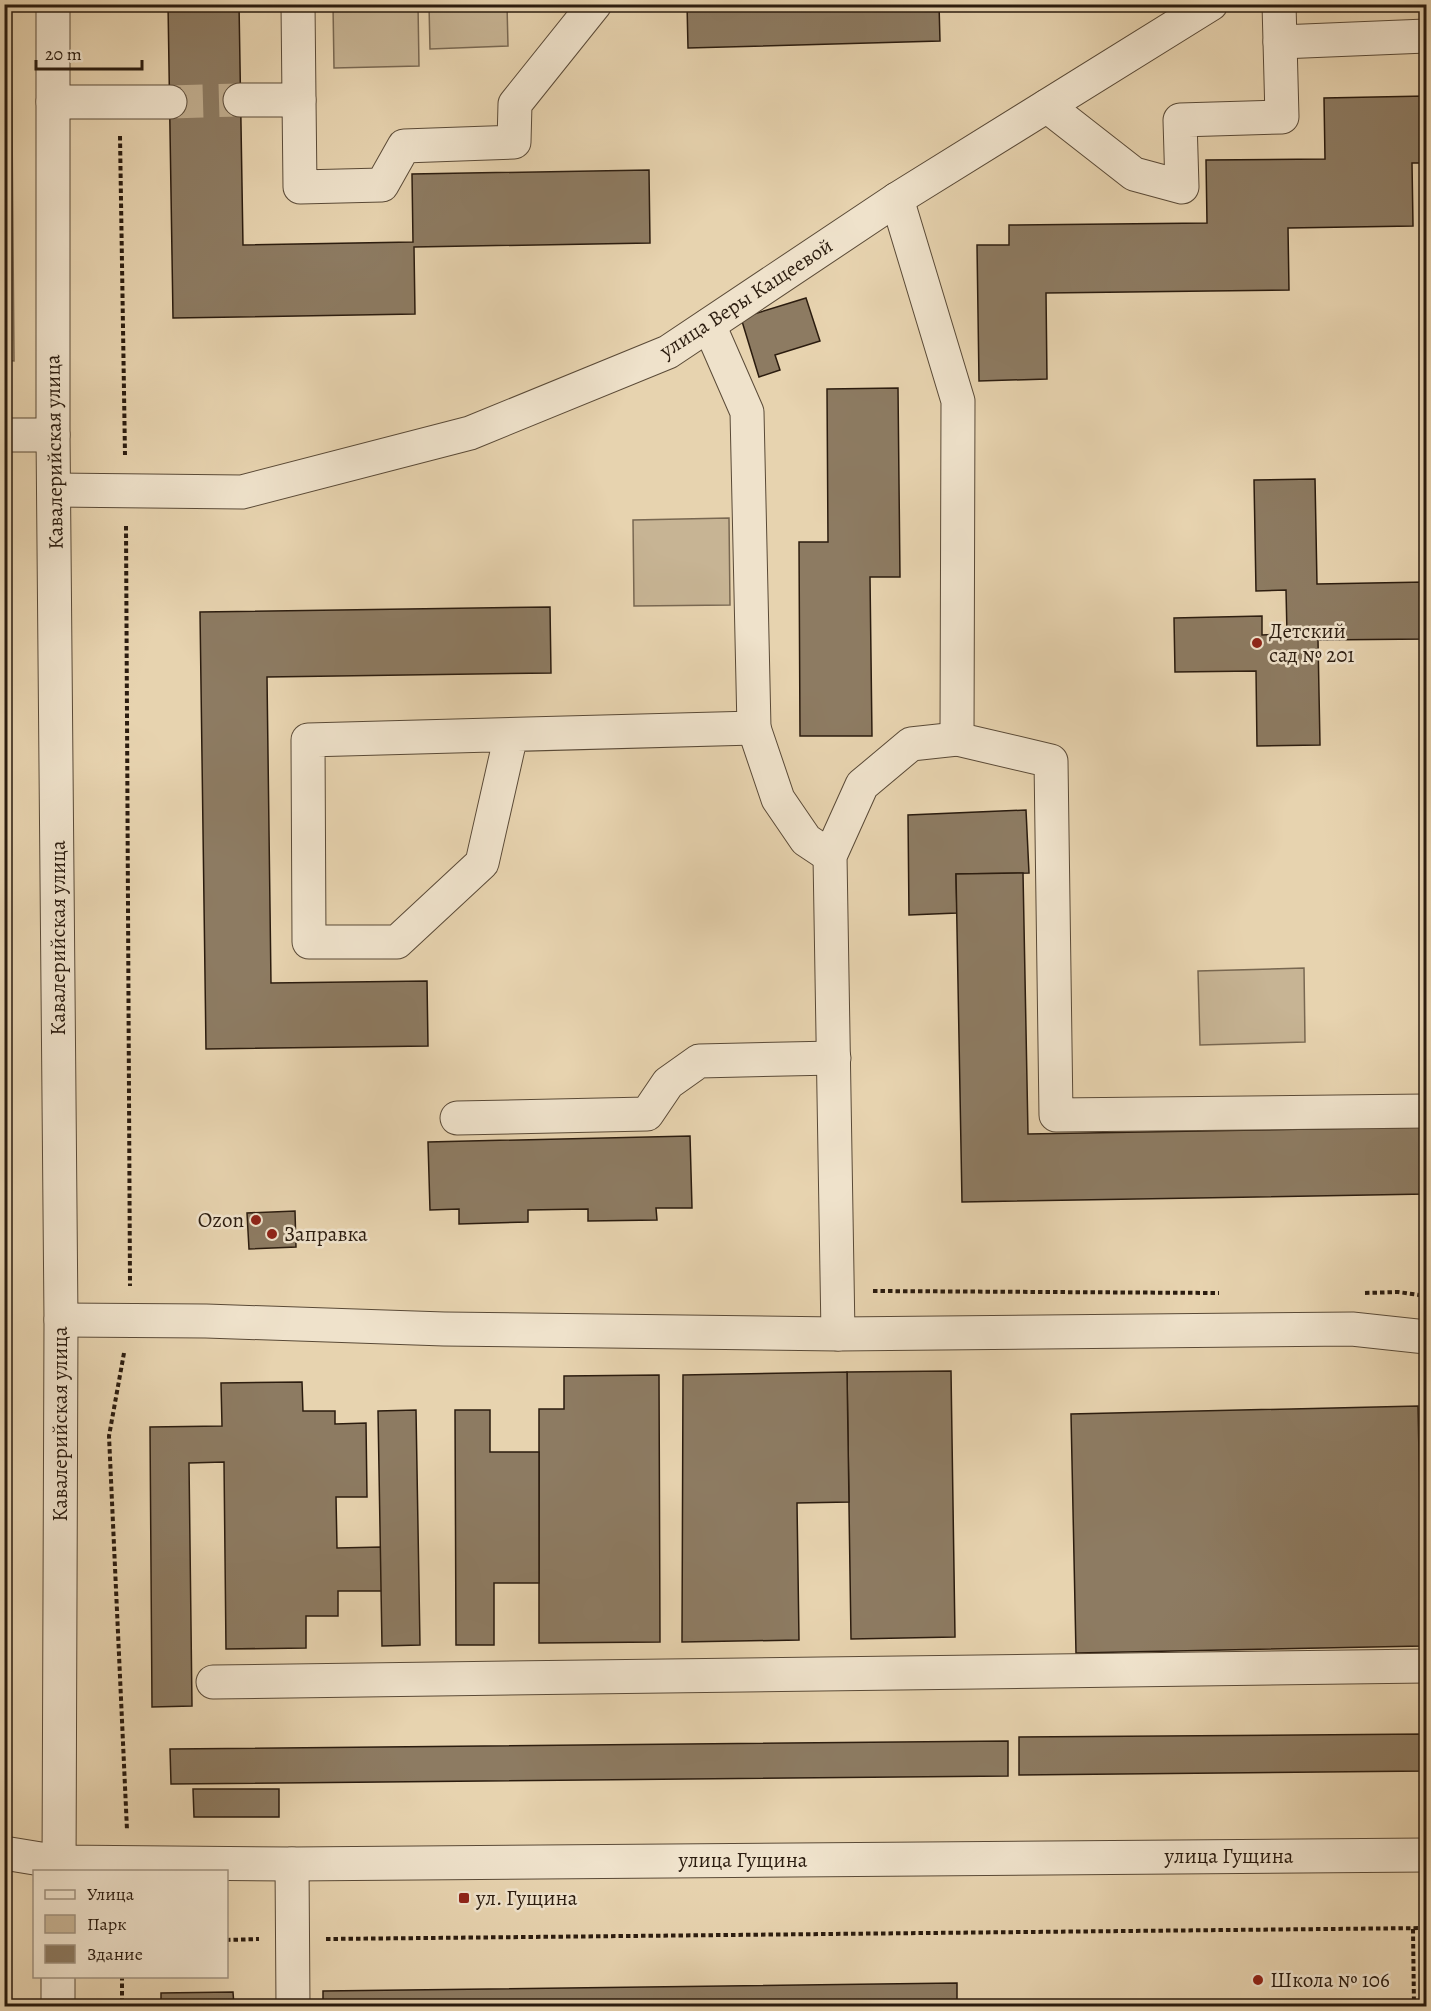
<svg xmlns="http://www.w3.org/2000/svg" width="1431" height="2011" viewBox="0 0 1431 2011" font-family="Alegreya,serif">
	<defs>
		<pattern id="forest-firs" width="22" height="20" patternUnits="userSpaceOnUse" patternTransform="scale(1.5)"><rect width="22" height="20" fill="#c7b494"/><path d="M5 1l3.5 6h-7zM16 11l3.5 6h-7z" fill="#ab9a7e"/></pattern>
	</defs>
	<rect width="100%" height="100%" fill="#e7d3af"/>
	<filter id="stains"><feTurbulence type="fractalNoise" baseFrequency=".00333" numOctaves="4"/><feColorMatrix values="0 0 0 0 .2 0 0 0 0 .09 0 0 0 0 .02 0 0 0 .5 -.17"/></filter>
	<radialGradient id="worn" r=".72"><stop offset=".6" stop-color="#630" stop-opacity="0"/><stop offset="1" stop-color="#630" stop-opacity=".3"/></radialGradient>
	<!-- green -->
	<g fill="#c7b494" stroke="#796852" stroke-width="1.5">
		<polygon points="333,5 418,5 419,66 334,68"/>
		<polygon points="429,5 507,5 508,46 430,49"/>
		<polygon points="729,518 730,605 634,606 633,520"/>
		<polygon points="1304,968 1305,1042 1200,1045 1198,971"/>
	</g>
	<!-- forest -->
	<polygon fill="url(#forest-firs)" stroke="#796852" stroke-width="1.5" points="4,5 11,5 14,361 4,360"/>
	<!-- building -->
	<g fill="#8d7b62" stroke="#2b1c0f" stroke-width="1.5">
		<polygon points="168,4 239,4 243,245 413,242 412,174 649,170 650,243 414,247 415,314 173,318"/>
		<polygon points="687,4 939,4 940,41 688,48"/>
		<polygon points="1426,96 1426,163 1412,163 1413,226 1288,228 1289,290 1046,293 1047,379 979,381 977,245 1009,245 1009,225 1207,223 1206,160 1325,159 1324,98"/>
		<polygon points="806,298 820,341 775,355 780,370 759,377 741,318"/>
		<polygon points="898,388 900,577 870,577 872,736 800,736 799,542 828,542 827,389"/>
		<polygon points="1315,479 1317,584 1426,582 1426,639 1318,640 1320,745 1257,746 1256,671 1175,672 1174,618 1262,616 1262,635 1287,634 1286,590 1256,591 1254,480"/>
		<polygon points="550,607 551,673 267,677 271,983 427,981 428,1046 206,1049 200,612"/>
		<polygon points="1026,810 1029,873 956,874 957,913 909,915 908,815"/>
		<polygon points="1023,873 1028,1134 1426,1127 1426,1194 962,1202 956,874"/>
		<polygon points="690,1136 692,1208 656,1208 657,1220 588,1221 588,1209 528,1210 528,1222 459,1224 459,1209 430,1210 428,1142"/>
		<polygon points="295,1211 296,1247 249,1249 247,1213"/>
		<polygon points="951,1371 955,1637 851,1639 847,1372"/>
		<polygon points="847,1372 849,1502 797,1503 799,1640 682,1642 683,1375"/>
		<polygon points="659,1375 660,1642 539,1643 539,1409 564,1409 564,1376"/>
		<polygon points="302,1382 303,1411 335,1411 335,1424 366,1423 367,1497 336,1497 337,1548 381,1547 382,1591 338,1591 338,1616 306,1616 306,1648 226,1649 224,1462 189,1463 192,1706 152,1707 150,1427 222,1426 221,1383"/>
		<polygon points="1418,1406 1423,1646 1076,1653 1071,1414"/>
		<polygon points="416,1410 420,1645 382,1646 378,1411"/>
		<polygon points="455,1410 490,1410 490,1452 539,1452 539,1583 494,1583 494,1645 456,1645"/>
		<polygon points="1426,1734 1426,1771 1019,1775 1019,1737"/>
		<polygon points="1008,1741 1008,1776 171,1784 170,1749"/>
		<polygon points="193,1789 279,1789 279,1817 194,1817"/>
		<polygon points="957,1983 957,2006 323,2006 323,1991"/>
		<polygon points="233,1992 234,2006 161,2006 161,1993"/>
	</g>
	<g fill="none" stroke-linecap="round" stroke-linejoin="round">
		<!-- minor-tunnel -->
		<polyline stroke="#c1ae8f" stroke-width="33" stroke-dasharray="33 16" stroke-linecap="butt" points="170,102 240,100"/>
		<defs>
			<g id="minor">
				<polyline points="53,4 53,435 61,1320 59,1872"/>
				<polyline points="1280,42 1426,36"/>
				<polyline points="240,100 299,100 298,4"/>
				<polyline points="299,100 300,187 382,185 404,146 514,142 515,104 595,4"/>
				<polyline points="53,102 170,102"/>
				<polyline points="1047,106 1134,174 1182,187 1180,120 1282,117 1279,4"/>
				<polyline points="897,199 958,401 957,739 1051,761 1056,1115 1426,1111"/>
				<polyline points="4,435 53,435"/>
				<polyline points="55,490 242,492 470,433 668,352 897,199 1211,4"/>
				<polyline points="754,728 778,799 806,840 830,856"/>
				<polyline points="511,735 482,863 397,942 309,942 308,740 754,728 747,412 709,325"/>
				<polyline points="457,1118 647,1114 668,1083 699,1061 834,1058"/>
				<polyline points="61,1320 206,1321 444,1329 838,1334 1352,1329 1426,1337"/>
				<polyline points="838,1334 830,856 862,785 911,744 957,739"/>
				<polyline points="213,1682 1426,1666"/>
				<polyline points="4,1853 59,1862 292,1864 1426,1855"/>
				<polyline points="292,1864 293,2006"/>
				<polyline points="58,1976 58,2006"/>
			</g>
		</defs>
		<!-- minor casing -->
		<use href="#minor" stroke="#5a4a37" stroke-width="35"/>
		<!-- path -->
		<g stroke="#2b1c0f" stroke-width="4" stroke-dasharray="4.5 3" stroke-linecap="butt">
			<polyline points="120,136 125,455"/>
			<polyline points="126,526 130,1286"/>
			<polyline points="873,1291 1219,1293"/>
			<polyline points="1365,1293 1398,1292 1426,1296"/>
			<polyline points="124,1353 109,1436 127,1830"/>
			<polyline points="1413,1929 1414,2006"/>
			<polyline points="326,1939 1426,1928"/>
			<polyline points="226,1940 259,1939"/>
			<polyline points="122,1976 122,2006"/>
		</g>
		<!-- minor -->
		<use href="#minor" stroke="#efe2cb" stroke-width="33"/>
	</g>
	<!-- markers -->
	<g fill="#8f2418" stroke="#efe2cb" stroke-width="2">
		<circle cx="1257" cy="643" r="6"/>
		<circle cx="256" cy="1220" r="6"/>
		<circle cx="272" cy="1234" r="6"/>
		<rect x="458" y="1892" width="12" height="12" rx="3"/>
		<circle cx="1258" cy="1980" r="6"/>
	</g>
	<g text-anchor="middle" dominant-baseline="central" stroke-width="5" stroke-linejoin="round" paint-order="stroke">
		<!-- street labels -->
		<g font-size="21" fill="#2b1c0f" stroke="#efe2cb">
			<text transform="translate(746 298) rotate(-33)">улица Веры Кащеевой</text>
			<text transform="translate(54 452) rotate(-91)">Кавалерийская улица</text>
			<text transform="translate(58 938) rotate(-90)">Кавалерийская улица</text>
			<text transform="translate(60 1424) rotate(-90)">Кавалерийская улица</text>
			<text x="1229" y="1856">улица Гущина</text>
			<text x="743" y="1860">улица Гущина</text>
		</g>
		<!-- poi labels -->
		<g font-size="21" fill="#2b1c0f" stroke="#efe2cb" text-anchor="start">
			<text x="1269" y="631">Детский<tspan x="1269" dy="24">сад № 201</tspan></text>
			<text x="244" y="1220" text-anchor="end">Ozon</text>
			<text x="284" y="1234">Заправка</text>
			<text x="476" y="1898">ул. Гущина</text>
			<text x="1270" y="1980">Школа № 106</text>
		</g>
	</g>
	<!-- margin -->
	<rect width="1431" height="2011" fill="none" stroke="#e7d3af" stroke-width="24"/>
	<rect x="6" y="6" width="1419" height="1999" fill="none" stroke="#2b1c0f" stroke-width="3"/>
	<rect x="12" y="12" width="1407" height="1987" fill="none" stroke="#2b1c0f" stroke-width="1.5"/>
	<!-- legend -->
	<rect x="33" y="1870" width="195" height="108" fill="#efe2cb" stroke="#a19380" stroke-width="1.5"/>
	<rect x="45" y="1890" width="30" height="9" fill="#efe2cb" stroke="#a19380" stroke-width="1.5"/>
	<text x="87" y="1900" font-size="18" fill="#2b1c0f">Улица</text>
	<rect x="45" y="1915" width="30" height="18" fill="#c7b494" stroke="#a19380" stroke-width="1.5"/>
	<text x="87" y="1930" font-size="18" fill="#2b1c0f">Парк</text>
	<rect x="45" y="1945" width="30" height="18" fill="#8d7b62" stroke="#a19380" stroke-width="1.5"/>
	<text x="87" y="1960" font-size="18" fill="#2b1c0f">Здание</text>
	<!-- scale -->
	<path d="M36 60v9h106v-9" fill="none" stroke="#2b1c0f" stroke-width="3"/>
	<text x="45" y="60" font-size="18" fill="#2b1c0f" stroke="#efe2cb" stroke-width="4.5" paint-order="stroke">20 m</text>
	<rect width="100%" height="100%" filter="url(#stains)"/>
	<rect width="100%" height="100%" fill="url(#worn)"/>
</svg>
